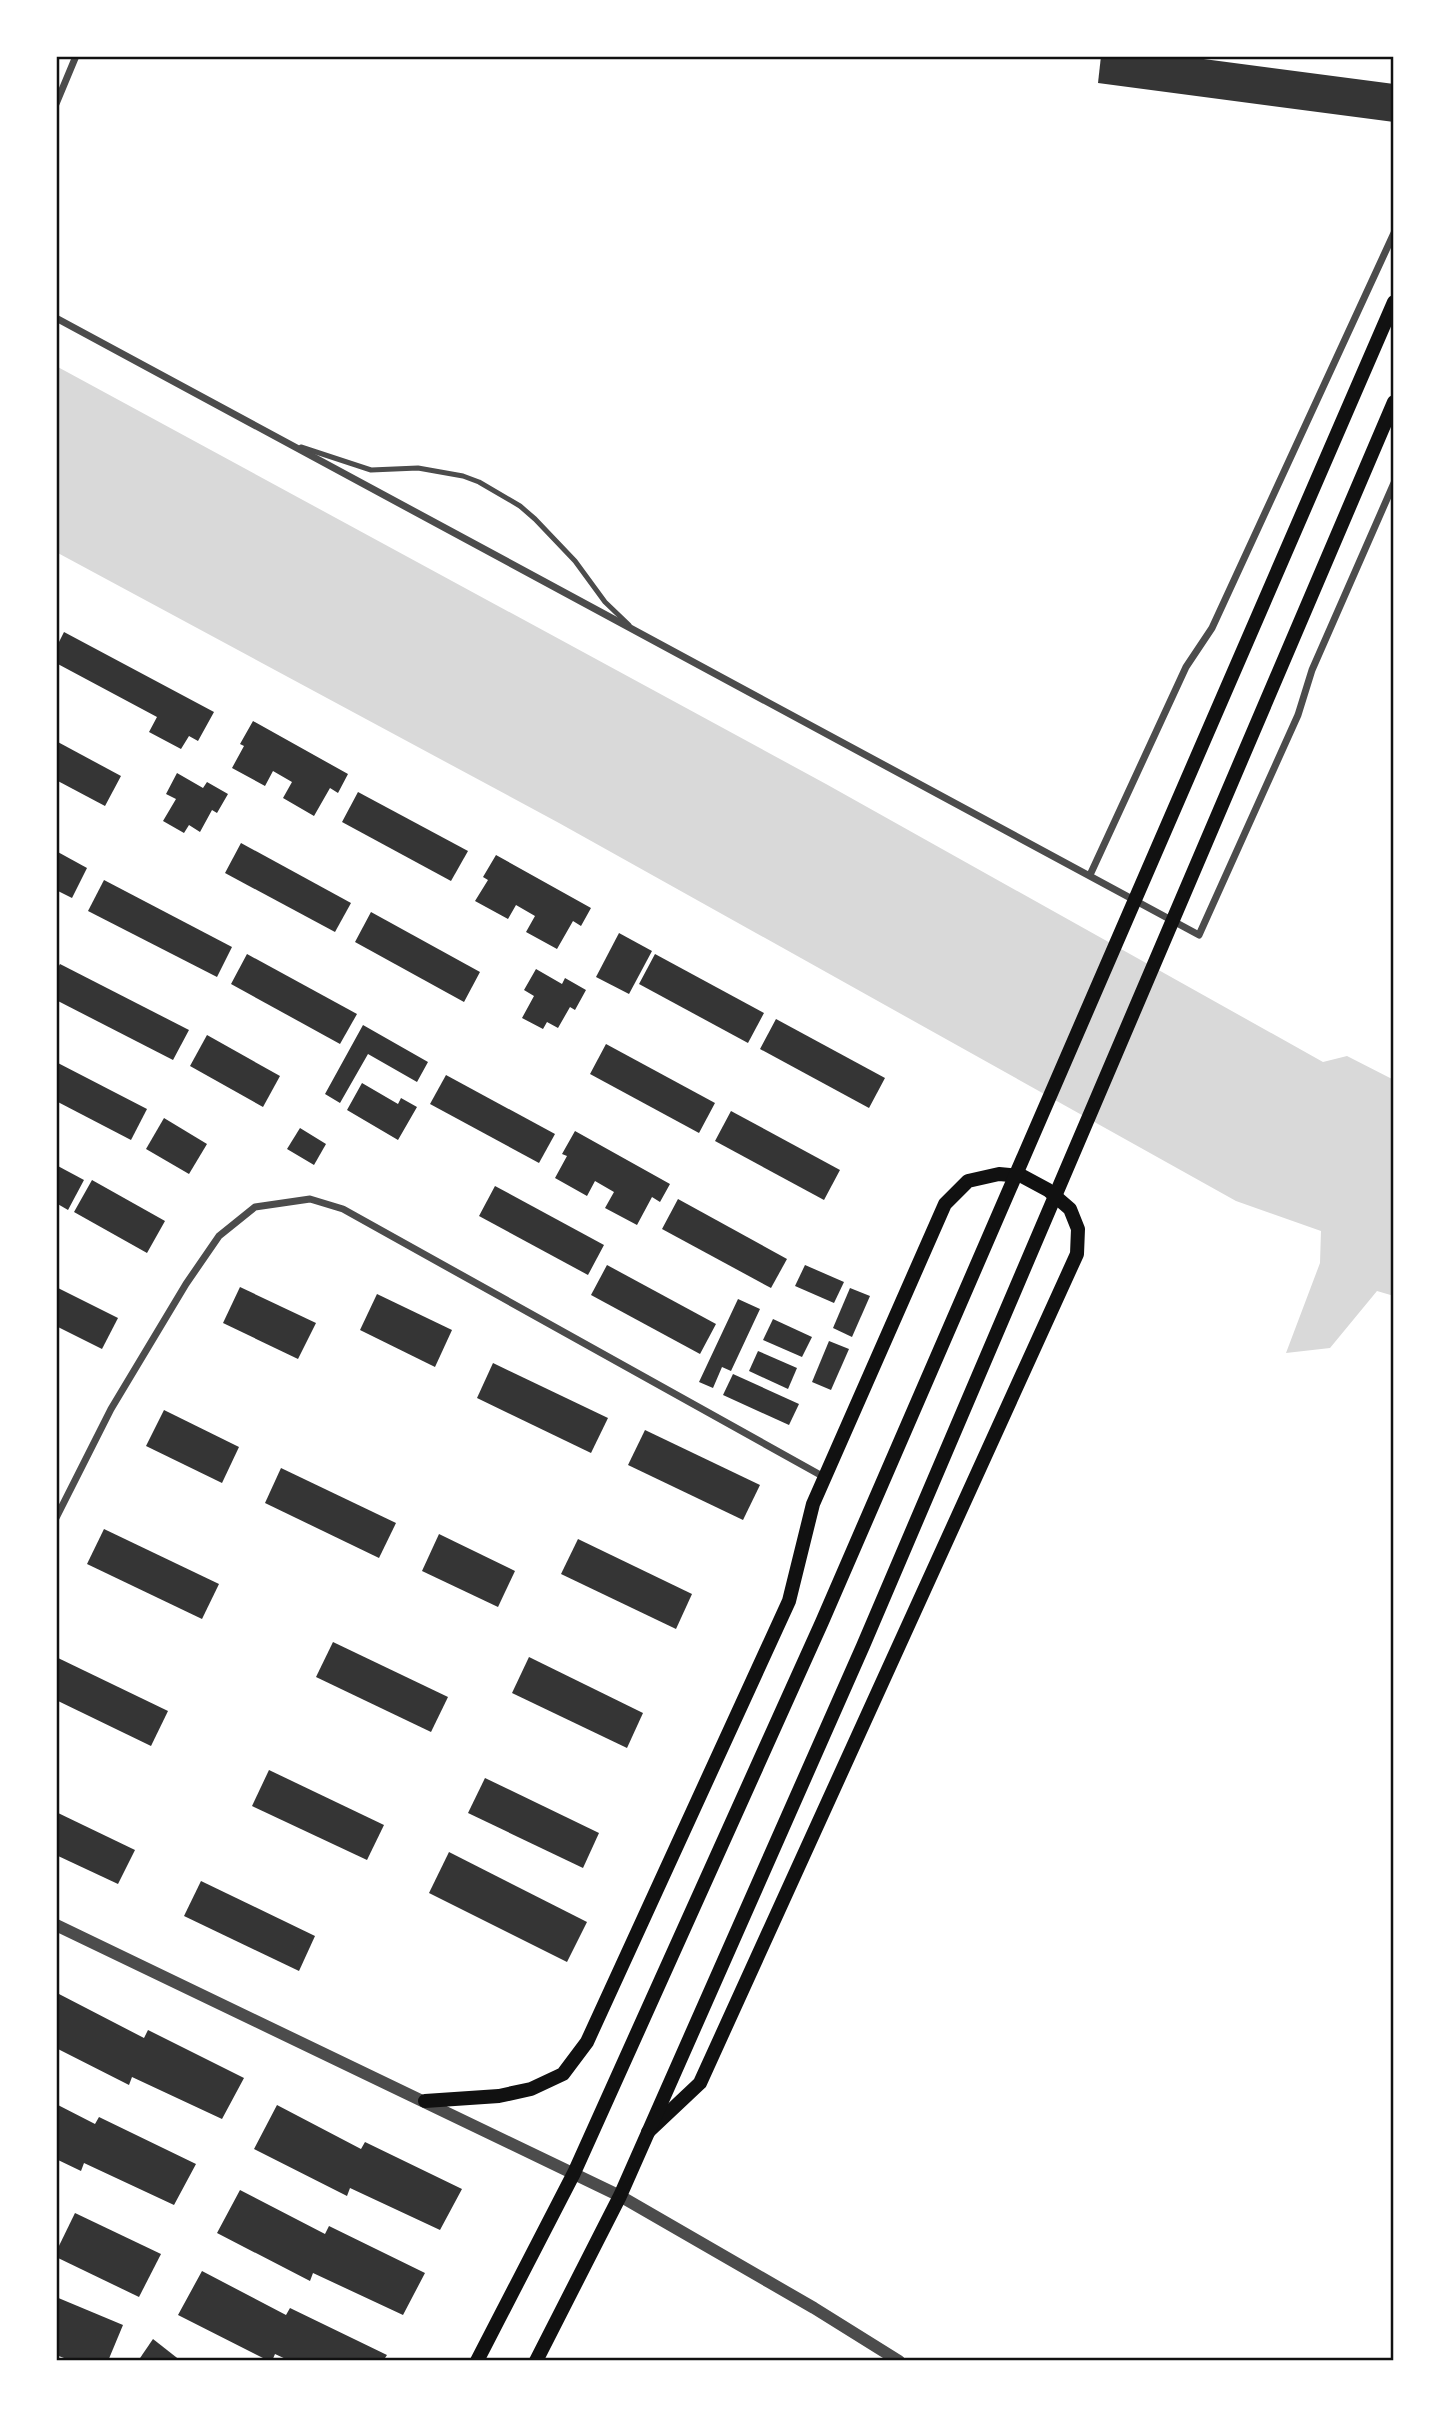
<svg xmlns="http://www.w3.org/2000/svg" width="1450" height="2417" viewBox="0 0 1450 2417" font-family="Raleway,sans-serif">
	<rect width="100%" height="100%" fill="#fff"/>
	<!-- water -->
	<polygon fill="#d9d9d9" points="56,366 826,784 1323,1062 1347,1056 1394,1080 1394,1296 1377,1291 1330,1348 1286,1353 1320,1263 1321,1231 1236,1201 559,823 56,552"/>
	<!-- building -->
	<g fill="#353535">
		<polygon points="1101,56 1181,56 1394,84 1394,122 1098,83"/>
		<polygon points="64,632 214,712 198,741 189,736 181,749 149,732 157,717 56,663 56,648"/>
		<polygon points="253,721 348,774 338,793 330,788 314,816 283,798 292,782 273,771 265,786 232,768 244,746 240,744"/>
		<polygon points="56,741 121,776 105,806 56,780"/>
		<polygon points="177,773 203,788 207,782 228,794 217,813 212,810 200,832 189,825 184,833 163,821 176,799 166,794"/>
		<polygon points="358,792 468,851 451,881 342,822"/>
		<polygon points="241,843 351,903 335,932 225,873"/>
		<polygon points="56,851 87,868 72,898 56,890"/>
		<polygon points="496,855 591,908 581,926 573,921 557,949 526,932 535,916 516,905 508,919 475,901 488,880 483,877"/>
		<polygon points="104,880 232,947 217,977 88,911"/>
		<polygon points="371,912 480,972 464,1002 355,942"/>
		<polygon points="619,933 652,951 629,994 596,977"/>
		<polygon points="247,954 357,1014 340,1044 231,984"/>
		<polygon points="655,954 764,1013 748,1043 639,984"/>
		<polygon points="60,964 189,1030 173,1060 56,1000 56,971"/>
		<polygon points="536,969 562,984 565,978 586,990 575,1010 570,1007 558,1028 547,1022 543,1029 522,1018 534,996 524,990"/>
		<polygon points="776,1019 885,1078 869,1108 760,1049"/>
		<polygon points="363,1025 428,1062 417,1082 368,1054 340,1103 325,1094"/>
		<polygon points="207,1035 280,1076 263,1107 190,1066"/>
		<polygon points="606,1044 715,1103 699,1133 590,1074"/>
		<polygon points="56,1062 147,1109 131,1140 56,1101"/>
		<polygon points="446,1075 555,1134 539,1163 430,1104"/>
		<polygon points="362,1083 398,1104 401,1098 417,1107 398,1140 347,1110"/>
		<polygon points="731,1111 840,1170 824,1200 715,1141"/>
		<polygon points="164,1118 207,1144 189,1174 146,1149"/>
		<polygon points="300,1128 326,1144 314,1165 287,1149"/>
		<polygon points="575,1131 670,1184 660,1202 652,1197 637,1225 605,1208 614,1192 595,1181 587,1196 555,1178 567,1156 562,1154"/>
		<polygon points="56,1165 84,1180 68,1210 56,1203"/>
		<polygon points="92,1180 165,1221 147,1253 74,1212"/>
		<polygon points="495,1186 604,1245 588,1275 479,1216"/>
		<polygon points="678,1199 787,1259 771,1288 662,1229"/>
		<polygon points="607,1265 716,1324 700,1354 591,1295"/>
		<polygon points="805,1265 844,1282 834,1303 795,1286"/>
		<polygon points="56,1287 118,1318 102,1349 56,1326"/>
		<polygon points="240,1287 316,1323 298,1359 223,1323"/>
		<polygon points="850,1288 870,1296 852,1337 833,1328"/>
		<polygon points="377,1294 452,1330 435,1367 360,1330"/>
		<polygon points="738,1299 760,1309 731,1371 722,1367 713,1388 699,1382"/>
		<polygon points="773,1319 812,1337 802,1357 763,1340"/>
		<polygon points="829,1341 849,1349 831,1390 812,1382"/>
		<polygon points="758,1351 797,1368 788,1389 749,1371"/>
		<polygon points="493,1363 608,1418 591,1453 477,1398"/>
		<polygon points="733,1374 799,1404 789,1425 723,1395"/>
		<polygon points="164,1410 239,1447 222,1483 146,1446"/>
		<polygon points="645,1430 760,1485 743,1520 628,1465"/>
		<polygon points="281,1468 396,1523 379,1558 265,1503"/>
		<polygon points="104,1529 219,1584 202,1619 87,1564"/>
		<polygon points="439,1534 515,1571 498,1607 422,1571"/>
		<polygon points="578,1539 692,1594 676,1629 561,1574"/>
		<polygon points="333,1642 448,1697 431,1732 316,1677"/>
		<polygon points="56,1657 168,1711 151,1746 56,1700"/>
		<polygon points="529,1657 643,1713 627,1748 512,1693"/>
		<polygon points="269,1770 384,1825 367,1860 252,1806"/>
		<polygon points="485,1778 599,1833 583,1868 468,1813"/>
		<polygon points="56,1812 135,1850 118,1884 56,1855"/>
		<polygon points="449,1852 587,1922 567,1962 429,1893"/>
		<polygon points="201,1881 315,1936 299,1971 184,1916"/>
		<polygon points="59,1994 144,2038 148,2030 244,2078 222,2119 132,2077 129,2085 56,2048 56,2000"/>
		<polygon points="56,2104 95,2124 99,2117 196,2164 174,2205 84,2163 81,2171 56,2159"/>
		<polygon points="277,2105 361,2149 365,2142 462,2189 440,2230 350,2188 347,2196 254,2149"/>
		<polygon points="240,2190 325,2234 329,2226 425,2273 403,2315 313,2273 310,2281 217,2233"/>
		<polygon points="75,2213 161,2254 139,2297 56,2257 56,2252"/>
		<polygon points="202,2271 286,2315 290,2308 387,2355 383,2361 290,2361 275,2354 272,2361 269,2361 178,2315"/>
		<polygon points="56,2297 123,2325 108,2361 72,2361 56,2355"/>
		<polygon points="153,2339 181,2361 138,2361"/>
	</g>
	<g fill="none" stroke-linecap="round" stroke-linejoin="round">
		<!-- service -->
		<polyline stroke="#4c4c4c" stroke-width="5" points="301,447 371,470 418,468 463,476 479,482 520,506 535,519 575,561 605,602 629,625"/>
		<!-- minor -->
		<g stroke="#4c4c4c" stroke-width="7">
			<polyline points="56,104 76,56"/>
			<polyline points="56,318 1199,935 1298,715 1312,670 1394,483"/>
			<polyline points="1090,875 1186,667 1212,628 1394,233"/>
			<polyline points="56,1518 111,1409 186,1284 219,1236 255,1207 310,1199 343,1209 824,1477"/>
		</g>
		<!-- tertiary -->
		<polyline stroke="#4c4c4c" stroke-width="12" points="56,1925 620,2196 814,2308 899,2361"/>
		<!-- secondary -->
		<g stroke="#111" stroke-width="14">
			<polyline points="425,2101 499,2096 531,2089 563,2074 587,2042 789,1601 813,1504 945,1204 968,1181 999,1174 1022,1176 1048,1190 1070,1209 1078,1229 1077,1254 700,2083 648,2132"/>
			<polyline points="477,2361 574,2173 822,1622 1394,302"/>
			<polyline points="536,2361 620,2196 863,1646 1394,402"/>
		</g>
	</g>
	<!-- border -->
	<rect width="1450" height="2417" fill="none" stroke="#ffffff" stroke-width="116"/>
	<rect x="58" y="58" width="1334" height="2301" fill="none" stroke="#111" stroke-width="2.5"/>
</svg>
